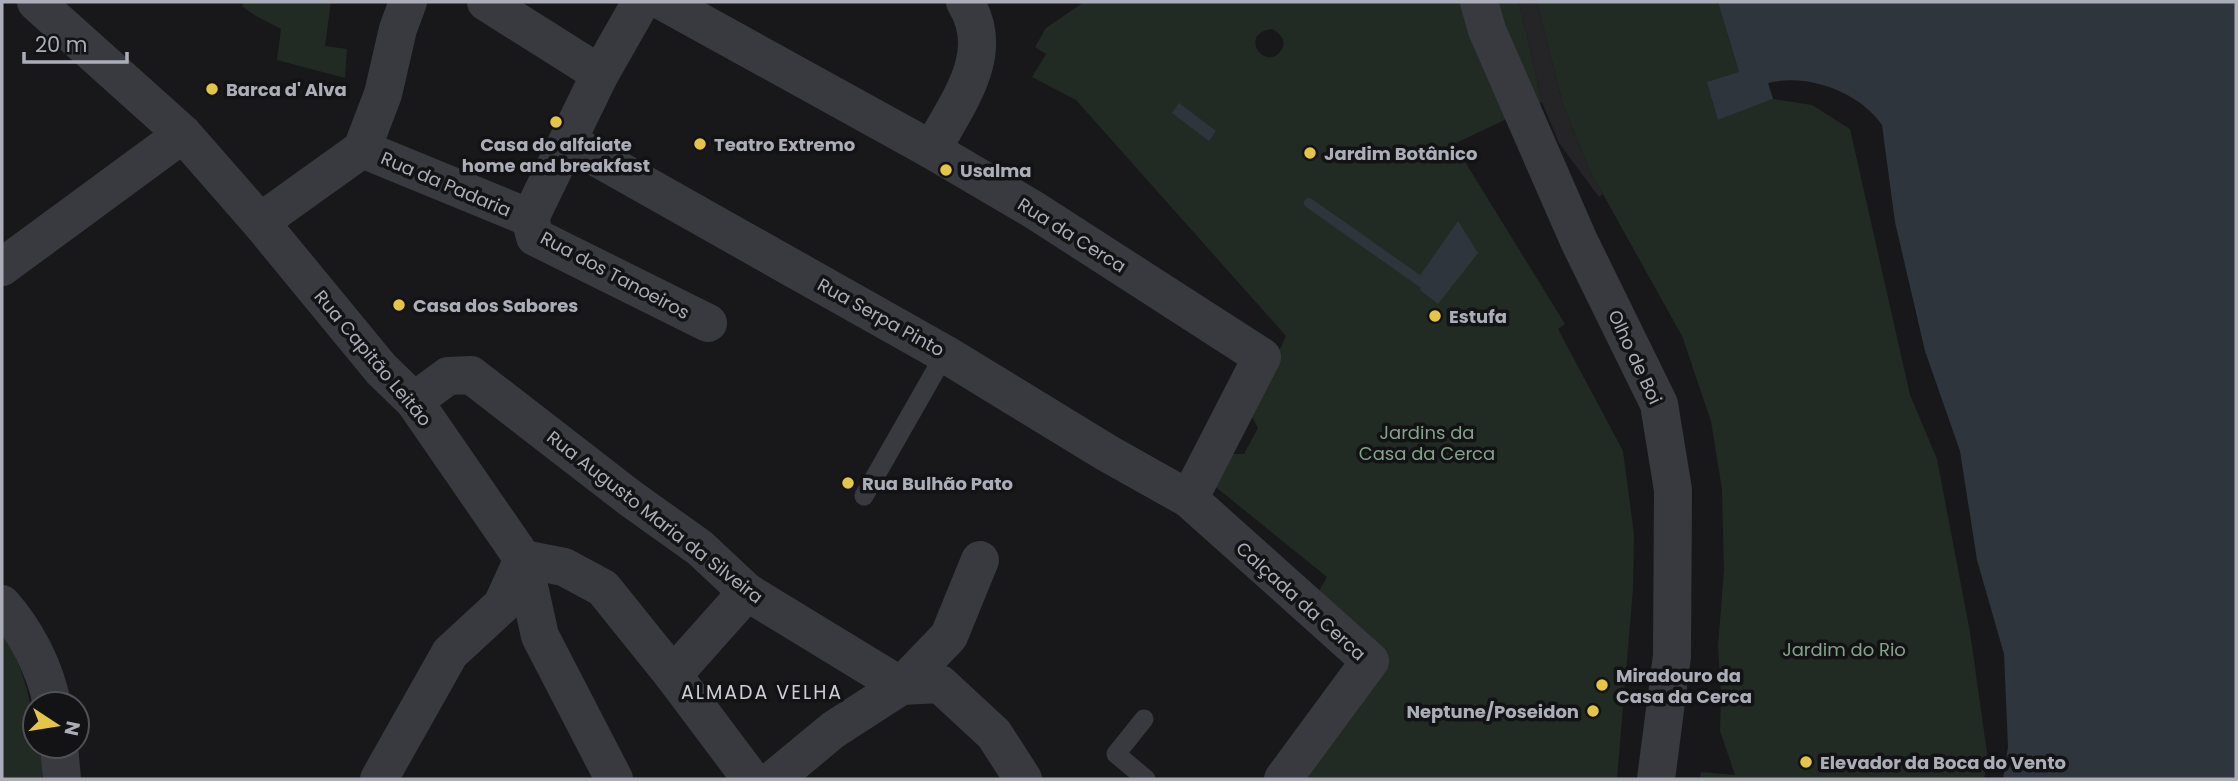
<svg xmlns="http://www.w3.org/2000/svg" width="2238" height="781" viewBox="0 0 2238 781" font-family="Poppins,sans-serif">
	<rect width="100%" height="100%" fill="#18181a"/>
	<!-- built -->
	<polygon fill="#252427" points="1519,2 1537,2 1563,105 1589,169 1603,194 1599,197 1559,143 1542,102"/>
	<!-- green -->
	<g fill="#222a24" fill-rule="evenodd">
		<polygon points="244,2 331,2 325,46 347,49 345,78 277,60 281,29 256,16 242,6"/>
		<path d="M 1084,2 L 1519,2 L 1542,102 L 1454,144 L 1565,324 L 1558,329 L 1623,451 L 1634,534 L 1633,589 L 1617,779 L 1308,779 L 1301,775 L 1385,654 L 1315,598 L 1327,577 L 1212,484 L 1228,454 L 1244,454 L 1258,428 L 1250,413 L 1286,336 L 1076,100 L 1032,77 L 1046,54 L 1035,47 L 1046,28 ZM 1272,29 C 1281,34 1288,42 1280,52 C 1264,71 1238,33 1272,29 Z"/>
		<polygon points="1537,2 1718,2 1739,72 1718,120 1773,99 1812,105 1850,129 1910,395 1937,459 1970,632 1988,760 1984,779 1700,779 1701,772 1735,775 1720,731 1721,694 1718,646 1724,570 1722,490 1711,421 1682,336 1589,169 1563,105"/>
		<path d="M 2,628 C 21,664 35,705 35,746 L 39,746 L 43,763 L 42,779 L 2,779 Z"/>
	</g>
	<!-- water -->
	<g fill="#2f353d">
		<path d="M 1718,2 L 2236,2 L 2236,779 L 2003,779 L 2008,747 L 2004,654 L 1977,560 L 1960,451 L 1925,351 L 1895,222 L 1882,125 C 1859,92 1808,73 1768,83 L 1773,99 L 1718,120 L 1707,82 L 1739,72 Z"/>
		<polygon points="1179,103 1216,131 1209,141 1172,113"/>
		<polygon points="1458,221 1478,253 1438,304 1420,290 1425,282 1419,277"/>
	</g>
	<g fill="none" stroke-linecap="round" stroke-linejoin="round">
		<!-- stream -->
		<polyline stroke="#2f353d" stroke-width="10" points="1309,203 1424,284"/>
		<!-- lane -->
		<g stroke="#393a3f" stroke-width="19">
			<polyline points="864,496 945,354"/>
			<polyline points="1144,719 1116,754 1146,779"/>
		</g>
		<!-- street -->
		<g stroke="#393a3f" stroke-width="38">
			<polyline points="36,2 183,134 260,222 381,369 414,401 523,559 540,636 614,779"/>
			<polyline points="486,2 600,74"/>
			<polyline points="664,2 932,150 1034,210 1262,357 1189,499"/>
			<polyline points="1479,2 1487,30 1579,241 1659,404 1673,490 1672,656 1656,779"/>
			<polyline points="569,142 945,354 1107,453 1189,499 1370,661 1283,779"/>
			<polyline points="362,149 530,218"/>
			<path d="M 932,150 C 956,104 998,54 965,2"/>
			<polyline points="530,218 600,74 641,2"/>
			<polyline points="530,218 535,237 708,323"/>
			<polyline points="260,222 362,149 383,94 398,29 408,2"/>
			<polyline points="2,267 183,134"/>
			<polyline points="414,401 448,376 471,375 630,498 700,548 747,592 901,686"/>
			<polyline points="523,559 564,567 603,588 673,675 751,779"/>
			<path d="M 2,604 C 26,631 45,668 52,704"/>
			<polyline points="673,675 747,592"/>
			<polyline points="901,686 940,684 994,734 1023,779"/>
			<polyline points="59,746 62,779"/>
			<polyline points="379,779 450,653 502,605 523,559"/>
			<polyline points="774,779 833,730 901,686 949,636 980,560"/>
		</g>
	</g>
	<!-- markers -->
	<g fill="#e5c545" stroke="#131315" stroke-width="2.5">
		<circle cx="212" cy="89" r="7"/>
		<circle cx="556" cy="122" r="7"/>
		<circle cx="700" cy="144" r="7"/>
		<circle cx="1310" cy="153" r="7"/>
		<circle cx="946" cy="170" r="7"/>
		<circle cx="399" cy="305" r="7"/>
		<circle cx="1435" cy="316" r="7"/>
		<circle cx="848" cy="483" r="7"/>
		<circle cx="1602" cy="685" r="7"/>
		<circle cx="1593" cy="711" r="7"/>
		<circle cx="1806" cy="762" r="7"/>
	</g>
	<g text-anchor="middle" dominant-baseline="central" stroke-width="7" stroke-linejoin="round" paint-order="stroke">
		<!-- poi labels -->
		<g font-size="18" font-weight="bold" fill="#abaeb9" stroke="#131315" text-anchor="start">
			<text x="226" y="89">Barca d' Alva</text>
			<text x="556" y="144" text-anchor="middle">Casa do alfaiate<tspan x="556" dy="21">home and breakfast</tspan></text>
			<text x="714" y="144">Teatro Extremo</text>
			<text x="1324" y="153">Jardim Botânico</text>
			<text x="960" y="170">Usalma</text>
			<text x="413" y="305">Casa dos Sabores</text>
			<text x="1449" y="316">Estufa</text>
			<text x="862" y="483">Rua Bulhão Pato</text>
			<text x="1616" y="675">Miradouro da<tspan x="1616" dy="21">Casa da Cerca</tspan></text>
			<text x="1579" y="711" text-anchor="end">Neptune/Poseidon</text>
			<text x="1820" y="762">Elevador da Boca do Vento</text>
		</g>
		<!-- street labels -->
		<g font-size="18" fill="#abaeb9" stroke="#131315">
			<text transform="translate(446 184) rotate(23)">Rua da Padaria</text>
			<text transform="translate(1072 235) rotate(32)">Rua da Cerca</text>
			<text transform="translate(615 275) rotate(28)">Rua dos Tanoeiros</text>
			<text transform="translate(881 317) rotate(29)">Rua Serpa Pinto</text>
			<text transform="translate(1635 357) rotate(65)">Olho de Boi</text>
			<text transform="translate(373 358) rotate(50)">Rua Capitão Leitão</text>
			<text transform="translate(655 517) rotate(38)">Rua Augusto Maria da Silveira</text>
			<text transform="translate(1301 601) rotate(42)">Calçada da Cerca</text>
		</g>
		<!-- park labels -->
		<g font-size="18" fill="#84a28a" stroke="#131315">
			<text x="1427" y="432">Jardins da<tspan x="1427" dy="21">Casa da Cerca</tspan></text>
			<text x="1844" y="649">Jardim do Rio</text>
		</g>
		<!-- neighbourhood labels -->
		<g font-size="19" letter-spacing="2" fill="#cccdd5" stroke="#131315">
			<text x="762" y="692">ALMADA VELHA</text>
		</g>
	</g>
	<!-- border -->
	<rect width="2238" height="781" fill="none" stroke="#abaeb9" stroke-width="7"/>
	<!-- north arrow -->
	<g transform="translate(56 725) rotate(102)"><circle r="33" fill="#131315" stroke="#505157" stroke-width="2"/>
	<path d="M0-5L12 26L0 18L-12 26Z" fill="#e5c545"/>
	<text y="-10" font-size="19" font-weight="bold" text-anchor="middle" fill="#abaeb9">N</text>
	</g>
	<!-- scale -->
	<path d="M24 52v10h103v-10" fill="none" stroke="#abaeb9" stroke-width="3.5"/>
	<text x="35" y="52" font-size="21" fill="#abaeb9" stroke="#131315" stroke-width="5" paint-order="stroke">20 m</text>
</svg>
